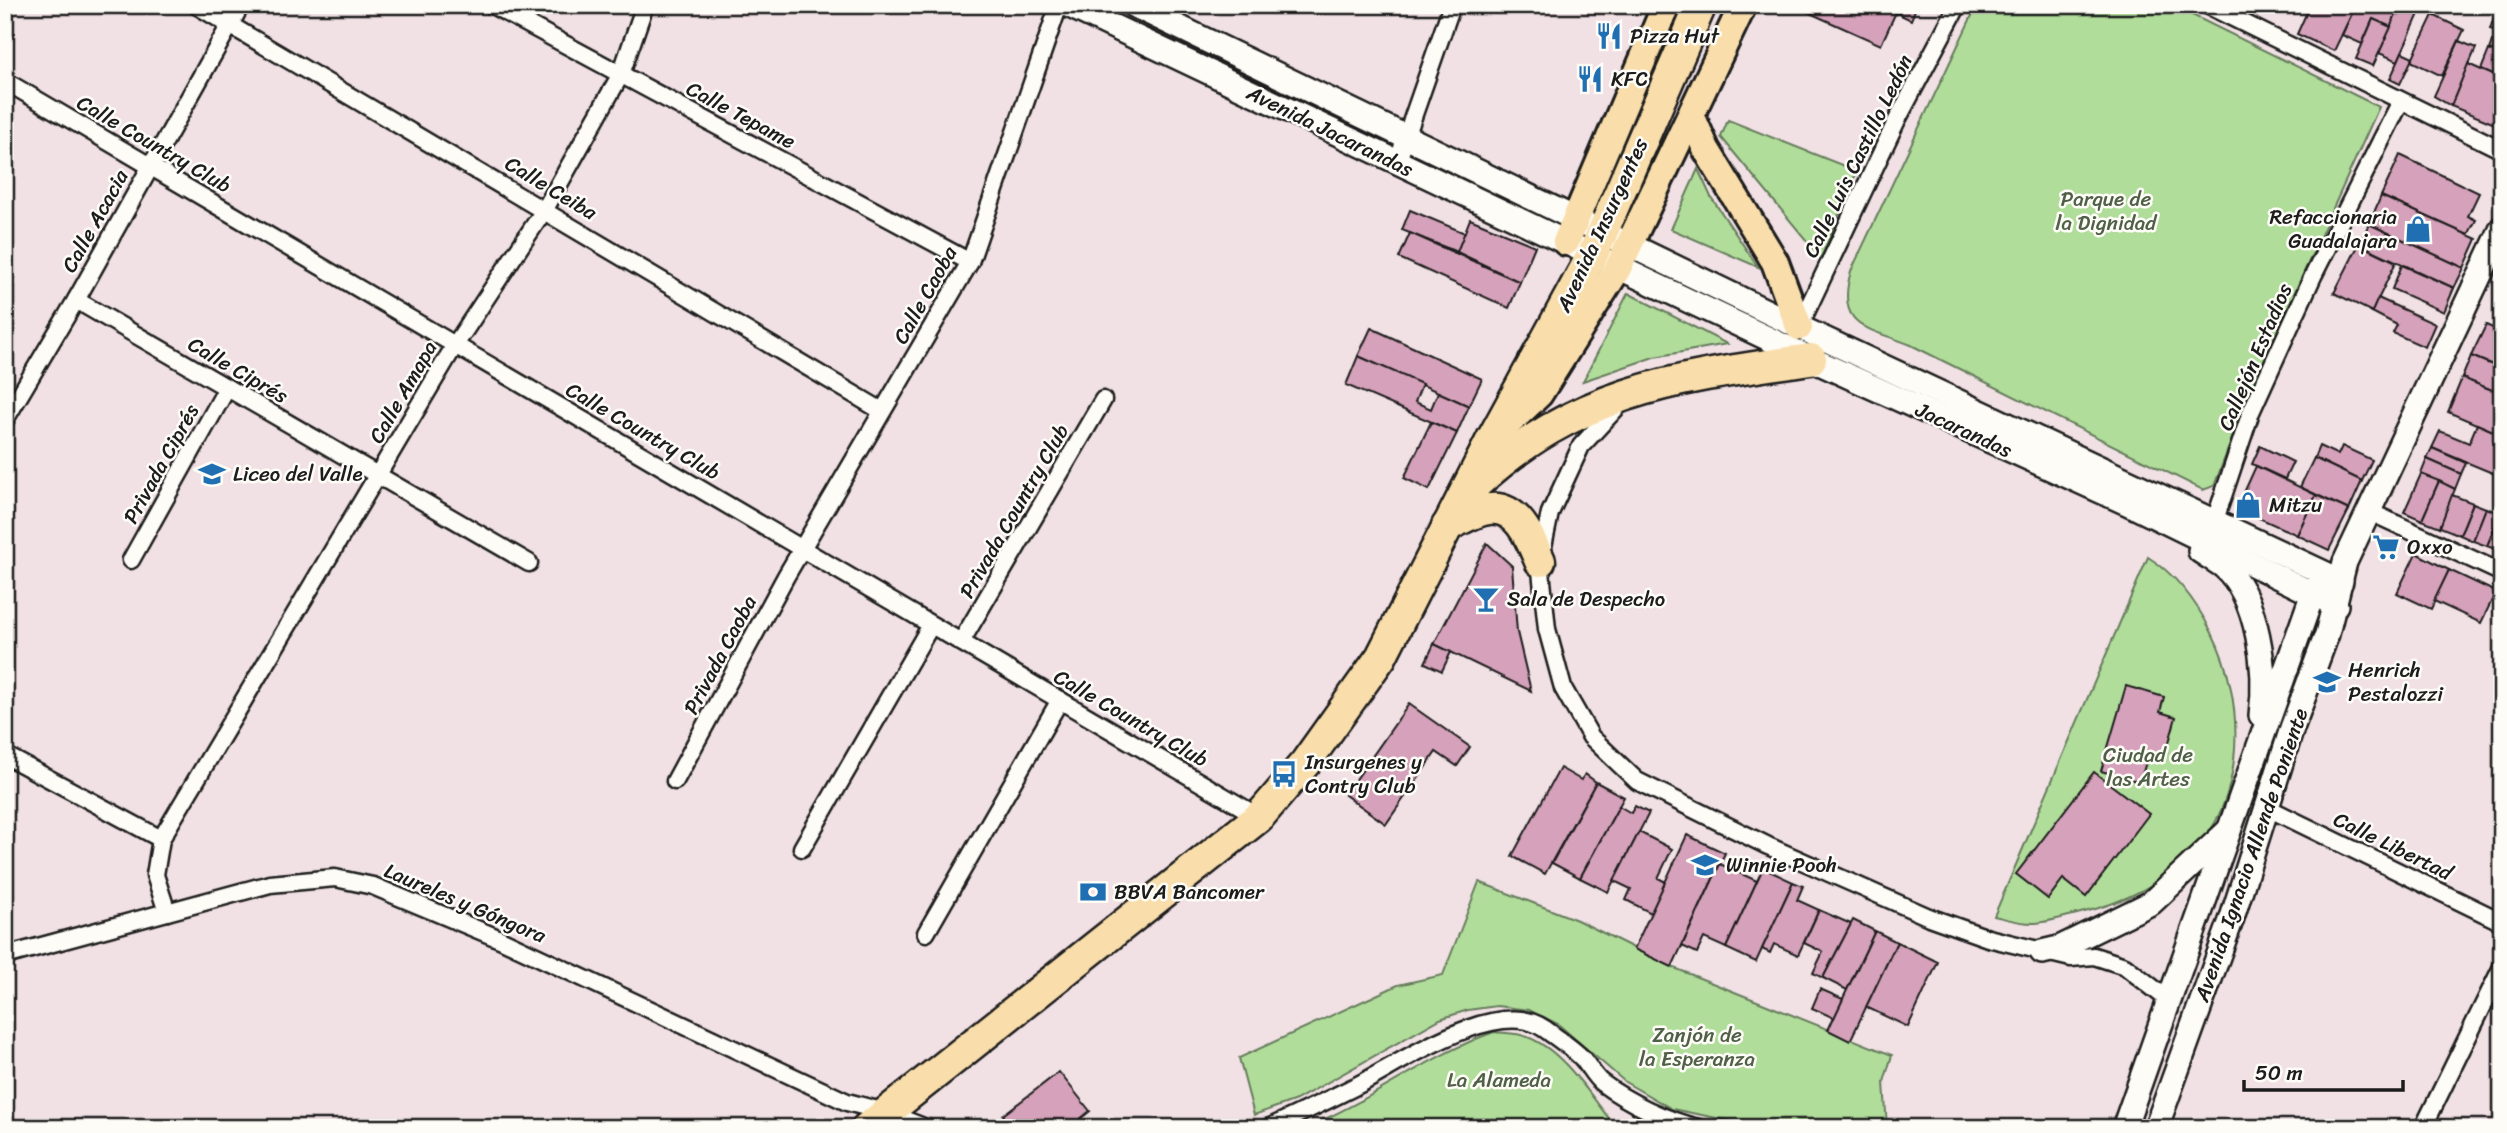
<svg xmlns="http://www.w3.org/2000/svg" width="2507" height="1133" viewBox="0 0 2507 1133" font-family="Sriracha,sans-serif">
	<rect width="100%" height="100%" fill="#f1e1e5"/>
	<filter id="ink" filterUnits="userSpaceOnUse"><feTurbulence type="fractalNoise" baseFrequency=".0143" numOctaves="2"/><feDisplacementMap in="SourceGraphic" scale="14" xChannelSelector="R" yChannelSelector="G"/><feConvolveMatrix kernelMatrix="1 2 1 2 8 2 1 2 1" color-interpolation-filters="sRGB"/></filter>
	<g filter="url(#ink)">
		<!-- green -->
		<g fill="#b1dd9b" stroke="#667c5c" stroke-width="2">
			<path d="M 1977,5 L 2172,5 L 2379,107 L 2251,389 L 2214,486 L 2203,490 L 1911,345 C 1867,327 1835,328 1851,271 Z"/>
			<polygon points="1728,120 1857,171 1821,258 1721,137"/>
			<polygon points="1698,169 1711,197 1758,267 1671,229"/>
			<polygon points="1628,293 1727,344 1654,357 1583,381"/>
			<path d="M 2148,557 C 2177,575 2197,603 2212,633 C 2245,699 2247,796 2193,853 C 2162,885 2119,904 2077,914 C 2064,917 2049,922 2036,923 C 2023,924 2007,919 1994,916 Z"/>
			<polygon points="1479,882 1577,920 1672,967 1892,1055 1884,1082 1887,1128 1766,1128 1672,1109 1625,1082 1558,1024 1529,1010 1497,1006 1468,1010 1440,1019 1296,1100 1254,1115 1239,1058 1398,985 1443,975"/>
			<path d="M 1494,1032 C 1502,1033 1512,1033 1521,1035 C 1560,1045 1588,1093 1612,1122 L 1621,1128 L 1304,1128 C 1370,1102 1427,1056 1494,1032 Z"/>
		</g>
		<!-- building -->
		<g fill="#d6a1ba" stroke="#1c1c1c" stroke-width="2">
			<polygon points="1792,5 1880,5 1896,12 1881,45"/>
			<polygon points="1880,5 1917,5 1911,20"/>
			<polygon points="2310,5 2356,5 2334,51 2297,34"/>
			<polygon points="2356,5 2400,5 2391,27 2373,19 2362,44 2342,35"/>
			<polygon points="2400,5 2423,5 2398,61 2379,53"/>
			<polygon points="2433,15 2464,30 2442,76 2411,61"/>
			<polygon points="2495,15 2502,18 2502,34 2490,29"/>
			<polygon points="2373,19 2391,27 2373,66 2356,59"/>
			<polygon points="2459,41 2476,48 2451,106 2434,96"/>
			<polygon points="2492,41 2502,45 2502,56 2489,50"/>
			<polygon points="2489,50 2502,56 2502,79 2481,70"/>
			<polygon points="2402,52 2413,57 2400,84 2390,79"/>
			<polygon points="2468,64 2502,79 2502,127 2451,106"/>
			<polygon points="2400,155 2479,193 2468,216 2476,220 2468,235 2381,196"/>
			<polygon points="2381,196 2477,239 2464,268 2369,224"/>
			<polygon points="1410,210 1465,233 1457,252 1402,230"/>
			<polygon points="1470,219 1535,246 1520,282 1457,252"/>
			<polygon points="2369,224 2464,268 2454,288 2359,244"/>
			<polygon points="1410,233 1520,282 1509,308 1399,258"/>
			<polygon points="2359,244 2396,262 2372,312 2334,293"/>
			<polygon points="2402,265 2454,288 2444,312 2392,289"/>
			<polygon points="2378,298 2435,324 2425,347 2393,333 2397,325 2372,312"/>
			<polygon points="2486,325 2502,332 2502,369 2471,356"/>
			<polygon points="1371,328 1482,379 1469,406 1358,356"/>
			<polygon points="1358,356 1422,384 1415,402 1431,409 1438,392 1469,406 1457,433 1346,385"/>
			<polygon points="2471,356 2502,369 2502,394 2462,378"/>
			<polygon points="2462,378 2502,394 2502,435 2448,412"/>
			<polygon points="1431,422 1457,433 1429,490 1404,478"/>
			<polygon points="2477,424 2502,435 2502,477 2432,448 2440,431 2469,443"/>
			<polygon points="2260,446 2293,462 2285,479 2252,464"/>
			<polygon points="2319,446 2338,455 2342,446 2372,460 2362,481 2314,458"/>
			<polygon points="2432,448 2466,463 2461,474 2427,459"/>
			<polygon points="2314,458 2362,481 2349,510 2300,487"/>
			<polygon points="2427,459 2461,474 2455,489 2421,474"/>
			<polygon points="2256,466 2316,495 2297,535 2237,508"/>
			<polygon points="2421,474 2439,481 2422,520 2404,512"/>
			<polygon points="2439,481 2455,489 2440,527 2422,520"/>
			<polygon points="2316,495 2349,510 2329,550 2297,535"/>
			<polygon points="2452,495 2473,503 2460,535 2440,527"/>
			<polygon points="2473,503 2486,508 2473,541 2460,535"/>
			<polygon points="2486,508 2500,513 2487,546 2473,541"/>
			<polygon points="2502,510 2502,552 2487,546"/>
			<polygon points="1487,543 1512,566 1517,632 1531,691 1434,644"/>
			<polygon points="2416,553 2449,570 2431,609 2397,593"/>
			<polygon points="2449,570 2496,592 2481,623 2434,601"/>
			<polygon points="1434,644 1451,652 1442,671 1425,663"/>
			<polygon points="2126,686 2164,697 2160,712 2176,717 2165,757 2149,752 2140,782 2101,771"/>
			<polygon points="1409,704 1470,747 1457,766 1436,752 1386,824 1345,795"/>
			<polygon points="1560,768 1581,780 1585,774 1596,782 1545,874 1512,856"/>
			<polygon points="2094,772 2149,814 2086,897 2063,879 2048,899 2016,874"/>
			<polygon points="1596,782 1624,797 1580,878 1552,863"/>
			<polygon points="1619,806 1631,813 1635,806 1649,813 1608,892 1580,878"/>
			<polygon points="1639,832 1672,849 1658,878 1666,882 1651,913 1626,900 1631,889 1614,881"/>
			<polygon points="1687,835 1725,853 1672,967 1634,949"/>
			<polygon points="1720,864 1757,881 1726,948 1704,938 1697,953 1682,946"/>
			<polygon points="1763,868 1793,882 1756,962 1726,948"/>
			<polygon points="1793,882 1803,886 1797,900 1819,910 1798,955 1774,944 1770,953 1762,949"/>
			<polygon points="1819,910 1851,924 1823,978 1813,973 1823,952 1804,943"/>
			<polygon points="1853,920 1875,931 1847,990 1823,978"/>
			<polygon points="1875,931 1897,942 1850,1041 1828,1030"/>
			<polygon points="1897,942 1938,962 1908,1027 1866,1007"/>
			<polygon points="1820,989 1843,999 1834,1018 1812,1008"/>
			<polygon points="1059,1072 1090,1111 1069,1128 1013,1128 1003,1115"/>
		</g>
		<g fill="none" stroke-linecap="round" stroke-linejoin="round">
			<defs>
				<g id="street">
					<polyline points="196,5 882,411"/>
					<polyline points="492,5 970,262"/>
					<polyline points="2207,5 2502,150"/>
					<polyline points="5,81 1259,817"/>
					<polyline points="1397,163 1452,5"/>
					<polyline points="76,300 529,563"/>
					<polyline points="1799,327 1896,122 1958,5"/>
					<polyline points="1620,404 1581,446 1550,513 1540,561 1547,629 1563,688 1591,737 1637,781 1768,846 1929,917 1988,938 2071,958 2094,956 2125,966 2171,1002"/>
					<polyline points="5,420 76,300 241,5"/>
					<polyline points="2368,511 2502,573"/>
					<polyline points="2215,520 2251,412 2313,276 2400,103"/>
					<polyline points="131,560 227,388"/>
					<polyline points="961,642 1103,400"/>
					<polyline points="5,755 161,839"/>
					<polyline points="675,781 786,576 970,262 1059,5"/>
					<polyline points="2266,807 2502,922"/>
					<polyline points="802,848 931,625"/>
					<polyline points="167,912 155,875 161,839 455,345 545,209 621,74 645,5"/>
					<polyline points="926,933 1060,700"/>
					<polyline points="5,956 270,884 335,878 373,886 500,939 847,1102 885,1112 926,1128"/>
					<path d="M 1268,1128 C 1297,1115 1326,1101 1354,1087 C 1396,1066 1498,994 1545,1029 C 1557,1038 1572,1048 1582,1058 C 1589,1066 1594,1077 1602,1083 C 1629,1103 1665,1120 1698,1128"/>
					<polyline points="2423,1128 2502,967"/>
				</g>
				<g id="secondary">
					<polyline points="1068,5 1811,359 2127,503 2336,605"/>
					<polyline points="1133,5 1799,327 2341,581"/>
					<path d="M 2200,551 C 2207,556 2216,561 2223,566 C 2259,597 2267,672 2261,715"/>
					<polyline points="2042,952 2059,948 2151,903 2229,830"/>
					<polyline points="2124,1128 2313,593 2322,582"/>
					<polyline points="2156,1128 2232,918 2292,728 2327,634 2345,562 2502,228"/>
				</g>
				<g id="primary">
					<polyline points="1691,115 1706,149 1775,262 1799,327"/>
					<polyline points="1566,242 1666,5"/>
					<polyline points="1501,430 1539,394 1618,268 1743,5"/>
				</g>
				<g id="highway">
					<path d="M 1475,485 C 1579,389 1677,378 1811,359"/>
					<path d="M 1447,526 C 1459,521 1475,510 1489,509 C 1518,505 1531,540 1540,561"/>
					<polyline points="867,1128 1259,817 1306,762 1381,657 1492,439 1593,254 1701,5"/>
				</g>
			</defs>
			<!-- street casing -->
			<use href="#street" stroke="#1c1c1c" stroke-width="21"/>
			<!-- secondary casing -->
			<use href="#secondary" stroke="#1c1c1c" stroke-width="28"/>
			<!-- primary casing -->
			<use href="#primary" stroke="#1c1c1c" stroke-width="32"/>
			<!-- highway casing -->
			<use href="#highway" stroke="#1c1c1c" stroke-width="35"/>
			<!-- street -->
			<use href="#street" stroke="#fdfcf7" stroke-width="16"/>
			<!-- secondary -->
			<use href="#secondary" stroke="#fdfcf7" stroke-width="23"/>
			<!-- primary -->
			<use href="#primary" stroke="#f9deab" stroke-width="26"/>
			<!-- highway -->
			<use href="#highway" stroke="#f9deab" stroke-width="30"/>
		</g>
	</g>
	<!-- icons -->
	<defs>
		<symbol id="restaurant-bare" viewBox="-9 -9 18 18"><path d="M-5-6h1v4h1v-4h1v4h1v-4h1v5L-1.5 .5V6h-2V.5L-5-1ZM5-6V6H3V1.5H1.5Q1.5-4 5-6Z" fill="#1f6fb2" stroke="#fdfcf7" stroke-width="2.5" paint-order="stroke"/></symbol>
		<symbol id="shop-bare" viewBox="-9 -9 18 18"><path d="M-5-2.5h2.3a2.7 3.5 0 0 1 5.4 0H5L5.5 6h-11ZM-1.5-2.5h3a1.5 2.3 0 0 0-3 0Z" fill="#1f6fb2" stroke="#fdfcf7" stroke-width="2.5" paint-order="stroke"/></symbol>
		<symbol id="school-bare" viewBox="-9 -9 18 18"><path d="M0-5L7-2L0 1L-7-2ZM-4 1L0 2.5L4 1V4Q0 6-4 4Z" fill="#1f6fb2" stroke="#fdfcf7" stroke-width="2.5" paint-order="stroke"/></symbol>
		<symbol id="supermarket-bare" viewBox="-9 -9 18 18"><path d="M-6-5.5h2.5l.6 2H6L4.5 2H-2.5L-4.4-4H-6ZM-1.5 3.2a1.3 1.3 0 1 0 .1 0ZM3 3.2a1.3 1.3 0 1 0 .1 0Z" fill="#1f6fb2" stroke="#fdfcf7" stroke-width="2.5" paint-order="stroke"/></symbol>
		<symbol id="bar-bare" viewBox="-9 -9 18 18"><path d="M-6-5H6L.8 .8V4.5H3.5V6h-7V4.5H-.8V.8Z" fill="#1f6fb2" stroke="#fdfcf7" stroke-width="2.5" paint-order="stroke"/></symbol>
		<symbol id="bus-bare" viewBox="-9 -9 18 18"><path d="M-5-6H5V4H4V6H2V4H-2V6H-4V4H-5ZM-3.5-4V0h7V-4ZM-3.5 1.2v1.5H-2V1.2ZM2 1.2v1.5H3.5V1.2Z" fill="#1f6fb2" stroke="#fdfcf7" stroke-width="2.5" paint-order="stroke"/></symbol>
		<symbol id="bank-bare" viewBox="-9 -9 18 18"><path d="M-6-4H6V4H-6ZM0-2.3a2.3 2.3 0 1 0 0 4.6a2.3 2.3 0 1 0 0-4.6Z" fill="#1f6fb2" stroke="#fdfcf7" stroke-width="2.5" paint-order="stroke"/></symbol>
	</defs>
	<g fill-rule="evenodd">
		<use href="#restaurant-bare" x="1590" y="17" width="38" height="38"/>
		<use href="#restaurant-bare" x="1571" y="60" width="38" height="38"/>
		<use href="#shop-bare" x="2399" y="210" width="38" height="38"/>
		<use href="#school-bare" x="193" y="455" width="38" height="38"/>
		<use href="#shop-bare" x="2229" y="486" width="38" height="38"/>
		<use href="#supermarket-bare" x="2367" y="528" width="38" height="38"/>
		<use href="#bar-bare" x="1467" y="580" width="38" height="38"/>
		<use href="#school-bare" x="2308" y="663" width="38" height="38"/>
		<use href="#bus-bare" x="1265" y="755" width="38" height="38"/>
		<use href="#school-bare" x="1686" y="846" width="38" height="38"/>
		<use href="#bank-bare" x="1074" y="873" width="38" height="38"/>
	</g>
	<g text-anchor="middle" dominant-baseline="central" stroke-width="5" stroke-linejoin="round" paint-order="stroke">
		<!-- poi labels -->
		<g font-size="21" fill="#1c1c1c" stroke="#fdfcf7" text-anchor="start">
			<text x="1630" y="36">Pizza Hut</text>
			<text x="1611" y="79">KFC</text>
			<text x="2397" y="217" text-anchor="end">Refaccionaria<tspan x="2397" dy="24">Guadalajara</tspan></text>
			<text x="233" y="474">Liceo del Valle</text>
			<text x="2269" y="505">Mitzu</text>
			<text x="2407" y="547">Oxxo</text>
			<text x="1507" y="599">Sala de Despecho</text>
			<text x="2348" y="670">Henrich<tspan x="2348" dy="24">Pestalozzi</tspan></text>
			<text x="1305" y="762">Insurgenes y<tspan x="1305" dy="24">Contry Club</tspan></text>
			<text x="1726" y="865">Winnie Pooh</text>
			<text x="1114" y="892">BBVA Bancomer</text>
		</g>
		<!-- street labels -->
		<g font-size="21" fill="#1c1c1c" stroke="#fdfcf7">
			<text transform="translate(741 115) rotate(28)">Calle Tepame</text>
			<text transform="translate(1330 131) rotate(26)">Avenida Jacarandas</text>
			<text transform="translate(154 144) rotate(30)">Calle Country Club</text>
			<text transform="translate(1858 156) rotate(-64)">Calle Luis Castillo Ledón</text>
			<text transform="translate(551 188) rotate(31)">Calle Ceiba</text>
			<text transform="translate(95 221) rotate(-61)">Calle Acacia</text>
			<text transform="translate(1602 225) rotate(-65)">Avenida Insurgentes</text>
			<text transform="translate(925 295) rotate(-61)">Calle Caoba</text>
			<text transform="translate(2255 357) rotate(-67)">Callejón Estadios</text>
			<text transform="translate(238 370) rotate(30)">Calle Ciprés</text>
			<text transform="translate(403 392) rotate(-60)">Calle Amapa</text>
			<text transform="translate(1964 430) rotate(25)">Jacarandas</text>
			<text transform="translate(643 431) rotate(30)">Calle Country Club</text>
			<text transform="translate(161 464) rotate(-61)">Privada Ciprés</text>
			<text transform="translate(1014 511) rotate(-60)">Privada Country Club</text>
			<text transform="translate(720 655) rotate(-62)">Privada Caoba</text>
			<text transform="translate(1131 718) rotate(30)">Calle Country Club</text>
			<text transform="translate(2393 846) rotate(26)">Calle Libertad</text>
			<text transform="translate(2251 855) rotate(-71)">Avenida Ignacio Allende Poniente</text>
			<text transform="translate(465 903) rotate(23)">Laureles y Góngora</text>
		</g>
		<!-- park labels -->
		<g font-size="21" fill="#506048" stroke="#fdfcf7">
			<text x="2106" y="199">Parque de<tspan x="2106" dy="24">la Dignidad</tspan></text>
			<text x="2148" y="755">Ciudad de<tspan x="2148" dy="24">las Artes</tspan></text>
			<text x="1697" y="1035">Zanjón de<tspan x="1697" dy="24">la Esperanza</tspan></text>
			<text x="1499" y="1080">La Alameda</text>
		</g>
	</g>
	<!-- margin -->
	<rect width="2507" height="1133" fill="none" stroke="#fdfcf7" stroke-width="28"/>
	<rect x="14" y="14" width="2479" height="1105" fill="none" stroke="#1c1c1c" stroke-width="2.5" filter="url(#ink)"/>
	<!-- scale -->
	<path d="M2244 1080v10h159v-10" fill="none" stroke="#1c1c1c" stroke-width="3.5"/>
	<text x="2255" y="1080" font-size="21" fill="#1c1c1c" stroke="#fdfcf7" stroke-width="5" paint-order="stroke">50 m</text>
</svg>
